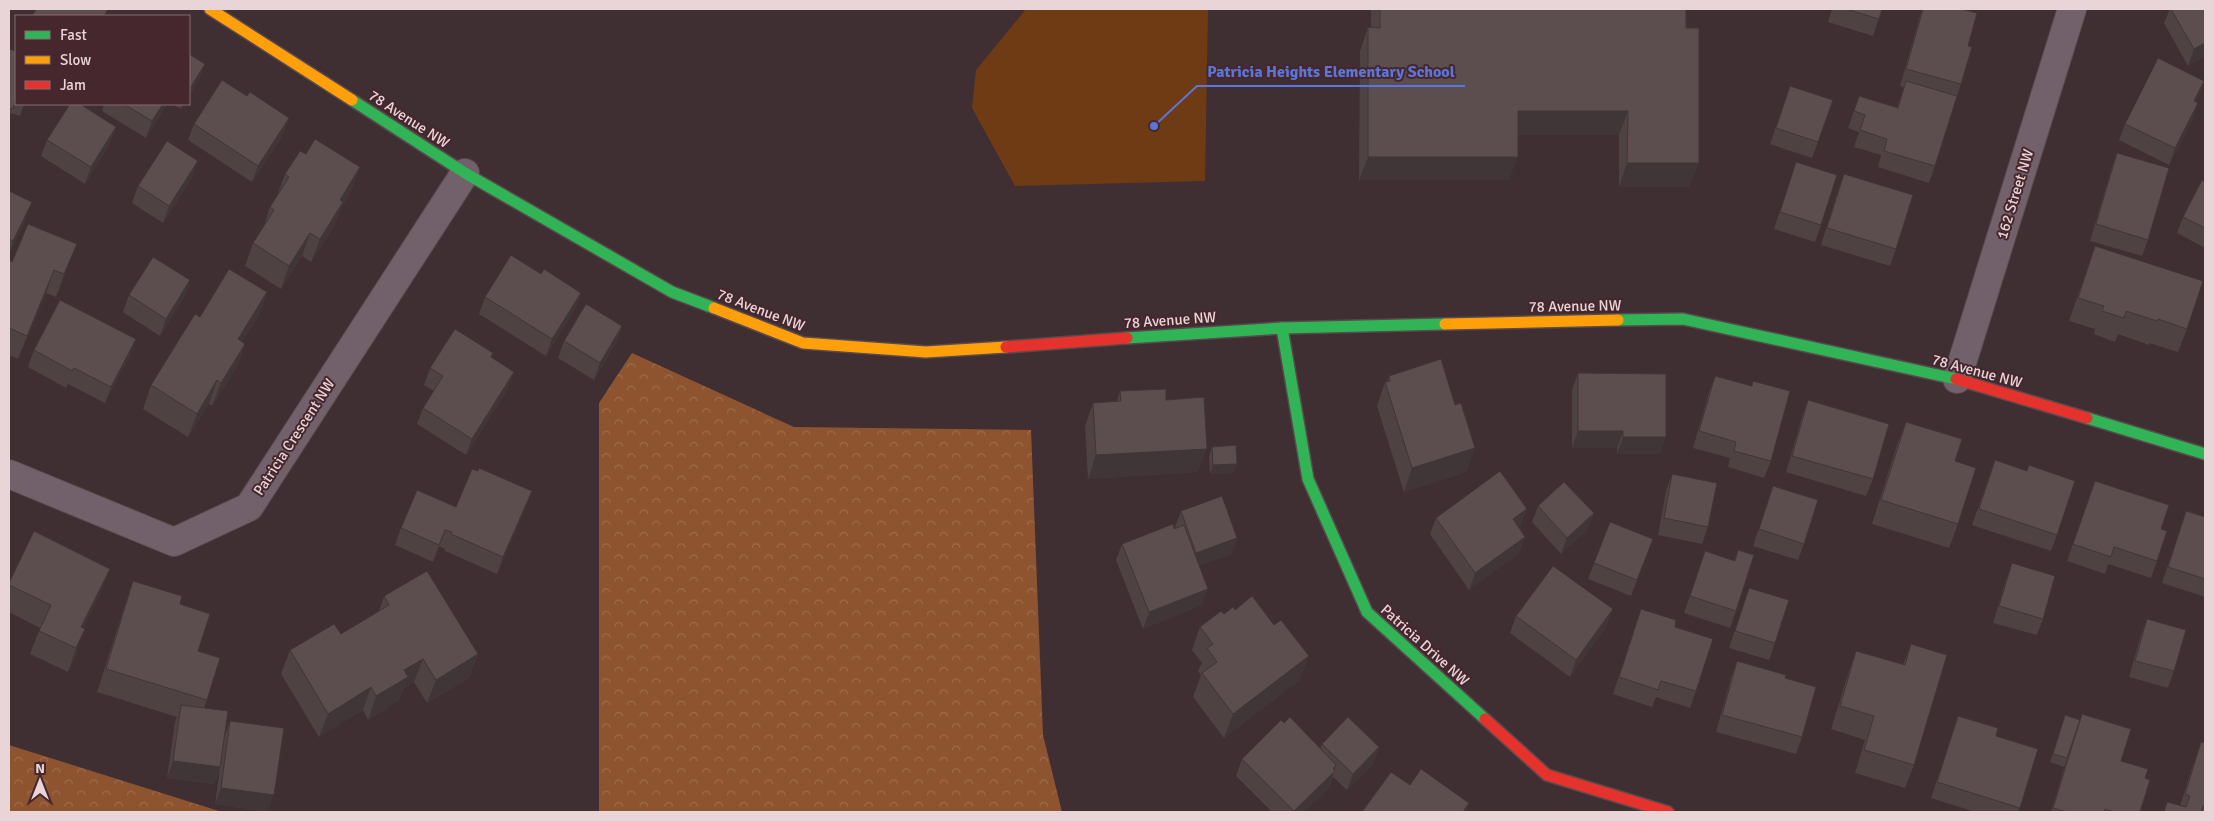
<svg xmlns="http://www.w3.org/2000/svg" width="2214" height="821" viewBox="0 0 2214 821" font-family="Signika,sans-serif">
	<defs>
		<pattern id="forest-crowns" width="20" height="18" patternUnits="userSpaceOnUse" patternTransform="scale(1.25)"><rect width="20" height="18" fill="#8d542f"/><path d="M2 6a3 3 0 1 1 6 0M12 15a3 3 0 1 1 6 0" fill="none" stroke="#9d6c4c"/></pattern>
	</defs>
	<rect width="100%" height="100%" fill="#3f2e32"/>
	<!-- forest -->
	<g fill="url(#forest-crowns)">
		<polygon points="632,353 794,427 1031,430 1043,735 1062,812 599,812 599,403"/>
		<polygon points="9,745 222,812 9,812"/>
	</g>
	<!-- park -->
	<polygon fill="#6f3b14" points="1026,9 1208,9 1205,181 1015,186 972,108 976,70"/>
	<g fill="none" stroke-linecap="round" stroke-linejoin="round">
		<defs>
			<g id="street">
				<polyline points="1957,379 2072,9"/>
				<polyline points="9,474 174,542 249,507 465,173"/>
			</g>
			<g id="fast">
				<polyline points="352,100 465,173 672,292 714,308"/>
				<polyline points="1618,320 1683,319 1956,379"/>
				<polyline points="1282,328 1308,479 1367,612 1485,719"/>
				<polyline points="1127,338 1282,328 1445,324"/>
				<polyline points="2087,418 2205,454"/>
			</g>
			<g id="slow">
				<polyline points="210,9 352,100"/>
				<polyline points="714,308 803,343 926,352 1006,347"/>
				<polyline points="1445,324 1618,320"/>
			</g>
			<g id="jam">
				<polyline points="1006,347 1127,338"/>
				<polyline points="1956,379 2087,418"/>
				<polyline points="1485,719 1547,775 1668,812"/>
			</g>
		</defs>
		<!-- street casing -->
		<use href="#street" stroke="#594a4d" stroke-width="30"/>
		<!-- fast casing -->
		<use href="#fast" stroke="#594a4d" stroke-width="14"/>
		<!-- slow casing -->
		<use href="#slow" stroke="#594a4d" stroke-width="14"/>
		<!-- jam casing -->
		<use href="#jam" stroke="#594a4d" stroke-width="14"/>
		<!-- street -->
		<use href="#street" stroke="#72616a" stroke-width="28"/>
		<!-- fast -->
		<use href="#fast" stroke="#30b455" stroke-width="11"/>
		<!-- slow -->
		<use href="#slow" stroke="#ff9f0a" stroke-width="11"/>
		<!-- jam -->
		<use href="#jam" stroke="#e5322d" stroke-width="11"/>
	</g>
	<!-- wall -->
	<g fill="#4f4243">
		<polygon points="1371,9 1686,9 1690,187 1619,187 1619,135 1518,135 1509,180 1359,180 1360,51 1368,27 1371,27"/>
		<polygon points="1832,9 1882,9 1873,36 1828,22"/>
		<polygon points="1922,9 1961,9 1968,46 1961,84 1935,166 1929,183 1878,167 1881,155 1854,147 1859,132 1848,128 1859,96 1897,108 1904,87 1900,86"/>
		<polygon points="2170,9 2205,9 2205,56 2188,66 2164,23"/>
		<polygon points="9,49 16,51 16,104 24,104 20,116 11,113 9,120"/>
		<polygon points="2204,81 2196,102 2198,103 2192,120 2169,165 2119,140 2125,124"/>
		<polygon points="1790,86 1818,142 1812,158 1770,144"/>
		<polygon points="247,96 289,118 283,135 252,182 188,140 194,124"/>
		<polygon points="104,104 167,104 146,138 102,111"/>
		<polygon points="172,104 184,104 181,109"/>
		<polygon points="116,127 110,143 85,184 41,156 47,140"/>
		<polygon points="2117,153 2148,240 2142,256 2090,241 2111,170"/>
		<polygon points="1796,162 1821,225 1815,242 1774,229"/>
		<polygon points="285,174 352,190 341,208 335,225 311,262 302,256 281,289 245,266 253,243 264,226 270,207 276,198"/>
		<polygon points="1844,174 1896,249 1890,266 1821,245 1838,190"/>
		<polygon points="192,178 163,223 132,203 138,186"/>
		<polygon points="2205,182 2205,248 2177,233 2183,217"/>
		<polygon points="9,191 26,218 9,254"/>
		<polygon points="2095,246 2187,329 2178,352 2149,343 2149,345 2118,334 2115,342 2094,334 2095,329 2069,321"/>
		<polygon points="9,260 12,262 68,267 56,297 46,293 18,359 9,355"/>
		<polygon points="541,274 581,293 575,309 546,356 479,314 485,297"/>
		<polygon points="190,280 184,297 160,336 123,312 129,295"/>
		<polygon points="267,292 259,315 242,342 245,344 237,367 212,406 209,404 188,437 143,409 151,385 200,317"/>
		<polygon points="622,326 616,343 594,380 558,358 564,341"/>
		<polygon points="136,339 130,355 105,403 68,384 66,388 28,367 34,350"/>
		<polygon points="492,357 508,389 466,455 417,424 423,408 434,391 424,385 430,368"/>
		<polygon points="1578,373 1660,454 1617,454 1617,448 1572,448 1572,390"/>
		<polygon points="1389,376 1455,405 1467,472 1404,492 1377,406 1385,382 1387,382"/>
		<polygon points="1715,376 1771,461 1764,478 1728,467 1730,458 1693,448 1709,392"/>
		<polygon points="1120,391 1166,400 1198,472 1088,479 1085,426 1093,403 1117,401"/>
		<polygon points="1808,400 1873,479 1866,496 1786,472 1802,417"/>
		<polygon points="1906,422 1955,461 1958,524 1949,548 1872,524 1897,445"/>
		<polygon points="1212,447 1234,473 1210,474 1209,456"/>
		<polygon points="1995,460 2057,535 2051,551 1972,525"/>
		<polygon points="1672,474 1708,527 1702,544 1658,535 1666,491"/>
		<polygon points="2095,481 2161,529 2157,561 2151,578 2108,564 2105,574 2067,561"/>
		<polygon points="1773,486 1804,544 1798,560 1753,546"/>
		<polygon points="1538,506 1594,513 1587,530 1561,554 1532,522"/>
		<polygon points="456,507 526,507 497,574 445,551 445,549 439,546 433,562 395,545 401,528"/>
		<polygon points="1181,511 1237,538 1231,554 1199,566 1202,605 1143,629 1116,560 1122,544 1175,528 1175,527"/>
		<polygon points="2186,511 2205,517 2205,597 2162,583"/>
		<polygon points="1436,518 1521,525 1519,527 1525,537 1519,553 1469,590 1430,534"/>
		<polygon points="1610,522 1653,539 1631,596 1588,579"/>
		<polygon points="1738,550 1736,611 1730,628 1684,613 1705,551 1734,561"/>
		<polygon points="2012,563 2043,619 2037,635 1993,623 2006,580"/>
		<polygon points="133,581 180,604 198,651 207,700 204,708 224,738 230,721 268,812 215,804 220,768 214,784 167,778 175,722 177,717 97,692 125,605"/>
		<polygon points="9,583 101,592 83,628 77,652 68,672 30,654 40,628 9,612"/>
		<polygon points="1749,588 1775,643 1769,660 1729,648"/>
		<polygon points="384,596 478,654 469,678 427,703 414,682 403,689 399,700 368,720 363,710 319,737 281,674 290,650 341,634 379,611"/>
		<polygon points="1641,609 1675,627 1696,691 1690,708 1656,697 1652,707 1613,694"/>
		<polygon points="1235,610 1300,680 1224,738 1193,697 1201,675 1198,671 1202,663 1192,650 1200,627"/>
		<polygon points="1516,616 1607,626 1570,677 1510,633"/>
		<polygon points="2147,619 2174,671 2168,688 2129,677 2141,635"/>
		<polygon points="1911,644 1914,765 1905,788 1855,773 1865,740 1831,729 1848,674 1856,651 1903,665"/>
		<polygon points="1737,661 1785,678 1802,737 1796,754 1716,732 1731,678"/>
		<polygon points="2065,715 2080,720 2121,761 2145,778 2140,812 2051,812 2071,745 2064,767 2050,762"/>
		<polygon points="1958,716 1996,736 2038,749 2018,812 1975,812 1931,798"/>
		<polygon points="1284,723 1320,749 1322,744 1379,747 1373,764 1347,790 1333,777 1329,788 1304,812 1272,812 1236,776 1242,759"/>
		<polygon points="2201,742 2205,743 2205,812 2164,812 2167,802 2180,806 2193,765"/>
	</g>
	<!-- shaded-wall -->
	<g fill="#403637">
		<polygon points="2205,43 2205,56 2188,66 2194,49"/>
		<polygon points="205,64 199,81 189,97 189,90"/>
		<polygon points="2204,81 2198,98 2188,118 2194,101"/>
		<polygon points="2198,103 2192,120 2169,165 2175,148"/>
		<polygon points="163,104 167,104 146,138 152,121"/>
		<polygon points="1518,111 1628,111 1619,135 1510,135"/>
		<polygon points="289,118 283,135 252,182 258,166"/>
		<polygon points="116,127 110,143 85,184 91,167"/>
		<polygon points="1368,157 1518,157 1509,180 1359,180"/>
		<polygon points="198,161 192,178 163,223 169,206"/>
		<polygon points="1627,163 1699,163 1690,187 1619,187"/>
		<polygon points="360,167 352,190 341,208 335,225 311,262 320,239 340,200"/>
		<polygon points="32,202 26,218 9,254 13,241"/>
		<polygon points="310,233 302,256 281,289 289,266"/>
		<polygon points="77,244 68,267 56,297 64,274"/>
		<polygon points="54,270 46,293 18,359 27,336"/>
		<polygon points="190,280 184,297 160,336 166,319"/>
		<polygon points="267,292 259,315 229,363 238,339"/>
		<polygon points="581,293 575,309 546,356 552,339"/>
		<polygon points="622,326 616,343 594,380 600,363"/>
		<polygon points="136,339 130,355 105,403 111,387"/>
		<polygon points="245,344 237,367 212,406 221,383"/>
		<polygon points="514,372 508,389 466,455 472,439"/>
		<polygon points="217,380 209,404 188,437 197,414"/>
		<polygon points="1578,431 1623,431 1617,448 1572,448"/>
		<polygon points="1623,437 1666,437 1660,454 1617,454"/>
		<polygon points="1475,448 1467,472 1404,492 1412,468"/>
		<polygon points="1207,449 1198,472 1088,479 1096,455"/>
		<polygon points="1237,464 1234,473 1210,474 1213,465"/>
		<polygon points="532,491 526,507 497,574 503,557"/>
		<polygon points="1527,509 1521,525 1507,536 1513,519"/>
		<polygon points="1594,513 1587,530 1561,554 1567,538"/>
		<polygon points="1525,537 1519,553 1469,590 1475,573"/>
		<polygon points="1237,538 1231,554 1190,570 1196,553"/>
		<polygon points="110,569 101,592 74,647 81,627"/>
		<polygon points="1208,589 1202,605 1143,629 1149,612"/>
		<polygon points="1613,609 1607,626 1570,677 1576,660"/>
		<polygon points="85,629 77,652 68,672 76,648"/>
		<polygon points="478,654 469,678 427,703 436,680"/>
		<polygon points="1309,656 1300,680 1224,738 1233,714"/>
		<polygon points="423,659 414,682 403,689 399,700 368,720 376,696 404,670"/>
		<polygon points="371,687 363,710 319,737 328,714"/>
		<polygon points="1379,747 1373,764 1347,790 1353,774"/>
		<polygon points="173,761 220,767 214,784 167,778"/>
		<polygon points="1336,765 1329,788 1304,812 1294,812"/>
		<polygon points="221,788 274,795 268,812 215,804"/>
		<polygon points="1469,803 1466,812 1463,812"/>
	</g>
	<!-- building -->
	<g fill="#5c4d4e" stroke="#403637">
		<polygon points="36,9 108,9 104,16 32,16"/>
		<polygon points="1380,9 1686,9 1686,28 1699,28 1699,163 1627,163 1628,111 1518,111 1518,157 1368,157 1368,27 1380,28"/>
		<polygon points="1846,9 1882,9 1879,19"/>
		<polygon points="1923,9 1961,9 1977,13 1968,46 1972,47 1961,84 1906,69"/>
		<polygon points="2171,9 2205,9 2205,43 2194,49"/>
		<polygon points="9,49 16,51 16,99 13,109 9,108"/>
		<polygon points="189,54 205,64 189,90"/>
		<polygon points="2158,58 2204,81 2194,101 2198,103 2175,148 2125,124"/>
		<polygon points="222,80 247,96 250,92 289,118 258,166 194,124"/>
		<polygon points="1906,81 1957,96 1935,166 1884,151 1887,139 1860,130 1865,115 1854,111 1859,96 1898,108"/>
		<polygon points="1790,86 1833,100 1818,142 1776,128"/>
		<polygon points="70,104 80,104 116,127 91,167 47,140"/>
		<polygon points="124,104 163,104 152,121"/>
		<polygon points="315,139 360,167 340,200 343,202 320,239 310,233 289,266 253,243 274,210 270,207 289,177 285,174 300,151 306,154"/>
		<polygon points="167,141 198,161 169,206 138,186"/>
		<polygon points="2117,153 2169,168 2148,240 2096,224"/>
		<polygon points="1796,162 1837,175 1821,225 1780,212"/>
		<polygon points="1844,174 1913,195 1896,249 1827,228"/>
		<polygon points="2202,180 2205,182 2205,228 2183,217"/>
		<polygon points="9,191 32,202 13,241 9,239"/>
		<polygon points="28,224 77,244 64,274 54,270 27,336 9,328 9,260 12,262"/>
		<polygon points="2095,246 2203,281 2187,329 2158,319 2157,321 2126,311 2124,318 2102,311 2104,306 2078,298"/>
		<polygon points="511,255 541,274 544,269 581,293 552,339 485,297"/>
		<polygon points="153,257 190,280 166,319 129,295"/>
		<polygon points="229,269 267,292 238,339 245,344 221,383 217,380 197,414 151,385 195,314 200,317"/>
		<polygon points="60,300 136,339 111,387 74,368 72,371 34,350"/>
		<polygon points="586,304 622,326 600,363 564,341"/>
		<polygon points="455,329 493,353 491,357 514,372 472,439 423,408 443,376 430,368"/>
		<polygon points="1441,359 1455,405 1461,403 1475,448 1412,468 1385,382 1390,381 1389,376"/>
		<polygon points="1578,373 1666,374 1666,437 1623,437 1623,431 1578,431"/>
		<polygon points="1715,376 1752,386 1753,381 1790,391 1771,461 1734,451 1736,442 1699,431"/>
		<polygon points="1166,389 1166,400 1204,397 1207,449 1096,455 1093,403 1121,401 1120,391"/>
		<polygon points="1808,400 1889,424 1873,479 1792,456"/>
		<polygon points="1906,422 1962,439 1955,461 1976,468 1958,524 1881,500"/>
		<polygon points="1236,445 1237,464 1213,465 1212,447"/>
		<polygon points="1995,460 2027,471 2029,465 2075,481 2057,535 1979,509"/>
		<polygon points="479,468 532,491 503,557 451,534 452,532 445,530 439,545 401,528 417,490 456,507 472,469 478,471"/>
		<polygon points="1500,471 1527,509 1513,519 1525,537 1475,573 1436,518"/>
		<polygon points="1672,474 1717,483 1708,527 1664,518"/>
		<polygon points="2095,481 2169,505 2161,529 2167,531 2157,561 2114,547 2111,557 2073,544"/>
		<polygon points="1564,482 1594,513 1567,538 1538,506"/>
		<polygon points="1773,486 1818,500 1804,544 1759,529"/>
		<polygon points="1222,496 1237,538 1196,553 1181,511"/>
		<polygon points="2186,511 2205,517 2205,579 2168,567"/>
		<polygon points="1610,522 1653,539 1637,580 1594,563"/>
		<polygon points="1173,524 1174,529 1184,525 1208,589 1149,612 1122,544"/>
		<polygon points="34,531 110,569 81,627 85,629 76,648 39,631 51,605 9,585 9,583"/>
		<polygon points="1738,550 1754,555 1736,611 1690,596 1705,551 1735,561"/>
		<polygon points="2012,563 2055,576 2043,619 1999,606"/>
		<polygon points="1553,566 1613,609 1576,660 1516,616"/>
		<polygon points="427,571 478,654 436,680 423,659 404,670 408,677 376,696 371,687 328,714 290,650 334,624 341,634 389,605 384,596"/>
		<polygon points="133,581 182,596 180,604 210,614 198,651 220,658 207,700 106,669"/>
		<polygon points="1749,588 1789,600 1775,643 1735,631"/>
		<polygon points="1252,596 1274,625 1281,620 1309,656 1233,714 1202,673 1217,662 1207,648 1213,644 1200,627 1221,611 1224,614 1233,607 1235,610"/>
		<polygon points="1641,609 1676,620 1675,627 1713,639 1696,691 1661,681 1658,690 1619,677"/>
		<polygon points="2147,619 2186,630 2174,671 2135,661"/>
		<polygon points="1911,644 1947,655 1914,765 1864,750 1874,716 1840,706 1856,651 1905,665"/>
		<polygon points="1737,661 1786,675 1785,678 1816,687 1802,737 1722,715"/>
		<polygon points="181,705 228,711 220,767 173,761"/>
		<polygon points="2082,714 2131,729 2121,761 2148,769 2145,778 2150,780 2140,812 2114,812 2105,809 2104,812 2067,812 2053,808"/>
		<polygon points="2065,715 2080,720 2067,758 2053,754"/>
		<polygon points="1958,716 1998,728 1996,736 2038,749 2020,808 1937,782"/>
		<polygon points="1290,717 1336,765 1333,769 1335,771 1294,811 1242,759 1281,720 1284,723"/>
		<polygon points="1348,717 1379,747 1353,774 1322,744"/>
		<polygon points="230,721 284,728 274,795 221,788"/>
		<polygon points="2201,742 2205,743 2205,807 2203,806 2201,812 2203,812 2164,812 2167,802 2186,807 2190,796 2185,794"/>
		<polygon points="1421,769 1469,803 1463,812 1362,812 1391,772 1410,785"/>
	</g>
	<g text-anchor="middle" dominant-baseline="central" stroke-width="4" stroke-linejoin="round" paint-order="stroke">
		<!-- street labels -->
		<g font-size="15" fill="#e9d4d8" stroke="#46272e">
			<text transform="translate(409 119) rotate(33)">78 Avenue NW</text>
			<text transform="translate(2015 194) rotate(-73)">162 Street NW</text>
			<text transform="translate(1575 306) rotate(-1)">78 Avenue NW</text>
			<text transform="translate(761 310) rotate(21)">78 Avenue NW</text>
			<text transform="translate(1170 320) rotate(-4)">78 Avenue NW</text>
			<text transform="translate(1977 371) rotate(15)">78 Avenue NW</text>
			<text transform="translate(294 437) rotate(-57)">Patricia Crescent NW</text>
			<text transform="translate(1425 645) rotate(42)">Patricia Drive NW</text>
		</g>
	</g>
	<!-- callouts -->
	<path fill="none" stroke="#5a76d8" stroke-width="2" d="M1154 126L1197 86H1465"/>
	<circle fill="#5a76d8" stroke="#46272e" stroke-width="2" cx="1154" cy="126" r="5"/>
	<g font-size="16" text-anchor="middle" font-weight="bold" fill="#5a76d8" stroke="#46272e" stroke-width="4" stroke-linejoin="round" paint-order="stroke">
		<text x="1331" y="77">Patricia Heights Elementary School</text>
	</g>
	<!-- border -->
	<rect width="2214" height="821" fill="none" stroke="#e9d4d8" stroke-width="20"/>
	<!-- legend -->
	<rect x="15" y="15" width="175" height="90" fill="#46272e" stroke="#876c72"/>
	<rect x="25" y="31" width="25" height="8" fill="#30b455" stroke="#876c72"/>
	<text x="60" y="40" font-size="15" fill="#e9d4d8">Fast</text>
	<rect x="25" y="56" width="25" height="8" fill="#ff9f0a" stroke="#876c72"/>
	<text x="60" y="65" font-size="15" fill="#e9d4d8">Slow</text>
	<rect x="25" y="81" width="25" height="8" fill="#e5322d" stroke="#876c72"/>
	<text x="60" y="90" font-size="15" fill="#e9d4d8">Jam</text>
	<!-- north arrow -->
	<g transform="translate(40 781)" stroke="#46272e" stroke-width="4" paint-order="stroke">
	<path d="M0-4L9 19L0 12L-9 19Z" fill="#e9d4d8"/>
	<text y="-8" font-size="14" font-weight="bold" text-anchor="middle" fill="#e9d4d8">N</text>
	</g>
</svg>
